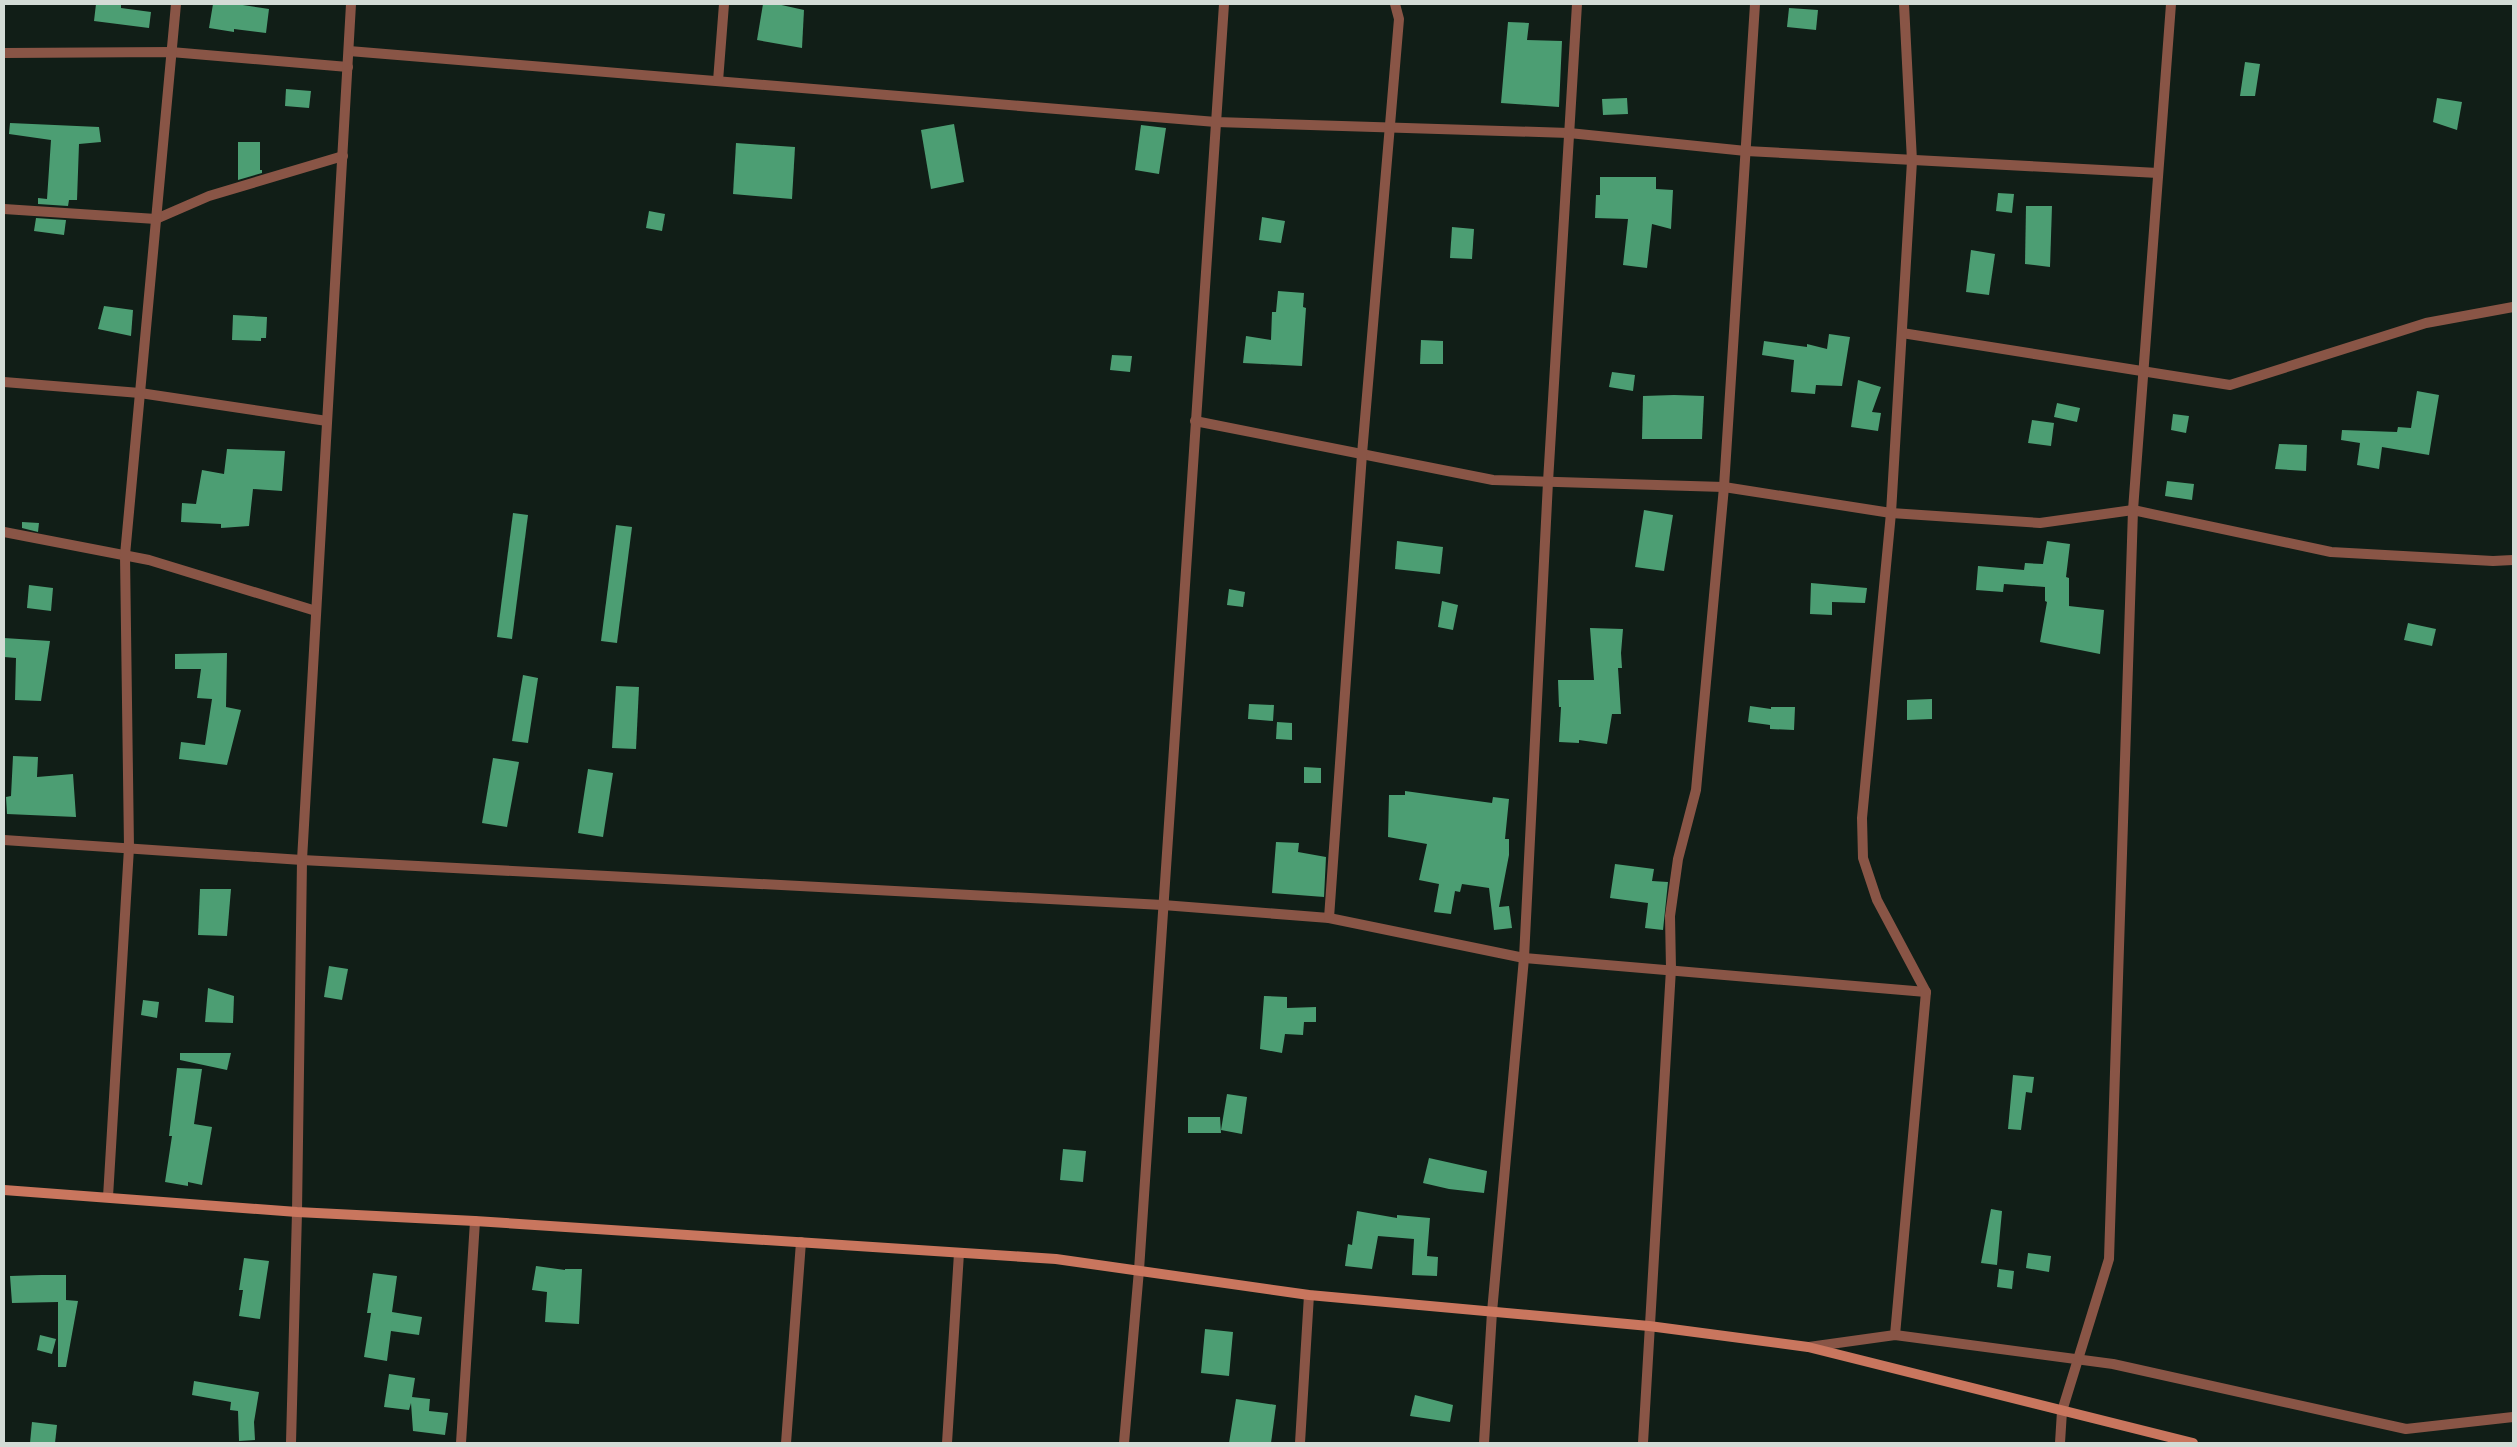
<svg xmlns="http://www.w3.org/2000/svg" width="2517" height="1447" viewBox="0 0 2517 1447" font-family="Poppins,sans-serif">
	<rect width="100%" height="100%" fill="#111e17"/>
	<!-- building -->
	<g fill="#4c9e73">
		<polygon points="96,4 121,4 121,8 151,12 149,28 94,21"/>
		<polygon points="213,4 236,4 269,9 266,33 234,29 234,32 209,28"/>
		<polygon points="763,4 777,4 804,10 802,48 757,40"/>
		<polygon points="1789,8 1818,10 1816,30 1787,27"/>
		<polygon points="1508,22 1529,23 1527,40 1562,41 1559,107 1501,103"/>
		<polygon points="2245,62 2260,64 2255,96 2240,96"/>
		<polygon points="286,89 311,91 309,108 285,106"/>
		<polygon points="1627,98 1628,114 1603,115 1602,99"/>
		<polygon points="2437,98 2462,102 2457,130 2433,122"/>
		<polygon points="10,123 99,127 101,142 79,144 77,200 69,200 68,206 38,204 38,198 47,199 51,140 9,134"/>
		<polygon points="954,124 964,182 931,189 921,130"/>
		<polygon points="1141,125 1166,128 1159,174 1135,170"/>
		<polygon points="238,142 260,142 260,170 262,170 262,173 238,180"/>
		<polygon points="736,143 795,147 792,199 733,194"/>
		<polygon points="1600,177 1656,177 1656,189 1673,190 1671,229 1652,224 1647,268 1623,265 1628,219 1595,218 1596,195 1600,195"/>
		<polygon points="1998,193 2014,194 2012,213 1996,211"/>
		<polygon points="2026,206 2052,206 2050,267 2025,264"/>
		<polygon points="649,211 665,214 662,231 646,228"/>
		<polygon points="1262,217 1285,221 1281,243 1259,240"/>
		<polygon points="36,218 66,220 64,235 34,231"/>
		<polygon points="1452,227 1474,229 1472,259 1450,258"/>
		<polygon points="1971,250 1995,254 1989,295 1966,292"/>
		<polygon points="1278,291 1304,293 1303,307 1306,308 1302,366 1243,363 1246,336 1271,340 1272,312 1276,312"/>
		<polygon points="104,306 133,310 131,336 98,329"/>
		<polygon points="233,315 267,317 266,338 261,338 261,341 232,340"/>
		<polygon points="1829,334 1850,337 1842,386 1816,385 1815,394 1791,392 1794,360 1762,355 1764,341 1807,347 1807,344 1827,349"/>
		<polygon points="1421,340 1443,341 1443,364 1420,364"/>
		<polygon points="1112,355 1132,356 1130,372 1110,370"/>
		<polygon points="1612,372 1635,375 1633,391 1609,387"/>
		<polygon points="1858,380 1881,387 1872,412 1881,413 1878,431 1851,427"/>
		<polygon points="2417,391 2439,395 2429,455 2382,447 2379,469 2357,465 2360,443 2341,440 2342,430 2397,432 2398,427 2411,428"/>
		<polygon points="1674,395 1704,396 1702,439 1642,439 1643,396"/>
		<polygon points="2057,403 2080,408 2077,422 2054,417"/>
		<polygon points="2173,414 2189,416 2186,433 2171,430"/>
		<polygon points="2032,420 2054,423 2051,446 2028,443"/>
		<polygon points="2279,444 2307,445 2306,471 2275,469"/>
		<polygon points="227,449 285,451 282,491 253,489 249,526 221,528 221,524 181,522 182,503 196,504 202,470 224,474"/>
		<polygon points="2167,481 2194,484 2192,500 2165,496"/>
		<polygon points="1644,510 1673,515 1664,571 1635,567"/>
		<polygon points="513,513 528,515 512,639 497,637"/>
		<polygon points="22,522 39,523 38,532 22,528"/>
		<polygon points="616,525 632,527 617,643 601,641"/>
		<polygon points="1397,541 1443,547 1440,574 1395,569"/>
		<polygon points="2047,541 2070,544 2066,577 2069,578 2069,606 2104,610 2100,654 2040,642 2047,602 2045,601 2045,587 2004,584 2003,592 1976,590 1978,566 2024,570 2025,563 2043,564"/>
		<polygon points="1811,583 1867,588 1865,603 1832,602 1832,615 1810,614"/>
		<polygon points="29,585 53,588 51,611 27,608"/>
		<polygon points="1229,589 1245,592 1243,607 1227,605"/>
		<polygon points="1442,601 1458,605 1453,630 1438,627"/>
		<polygon points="2408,623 2436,629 2432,646 2404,640"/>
		<polygon points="1590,628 1623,629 1621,653 1622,668 1618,668 1621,714 1612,714 1607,744 1579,740 1579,743 1559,742 1561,707 1559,707 1558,680 1594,680"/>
		<polygon points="4,638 50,641 41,701 15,700 16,658 4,657"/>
		<polygon points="227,653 226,707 241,710 227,765 179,759 181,742 205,745 212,699 197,698 201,669 175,669 175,654"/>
		<polygon points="523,675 538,678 528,743 512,741"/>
		<polygon points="616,686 639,687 636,749 612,748"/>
		<polygon points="1932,699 1932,719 1907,720 1907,700"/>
		<polygon points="1249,704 1274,705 1273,721 1248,719"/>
		<polygon points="1750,706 1771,709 1771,707 1795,707 1794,730 1770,729 1770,725 1748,722"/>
		<polygon points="1277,722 1292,723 1292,740 1276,739"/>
		<polygon points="13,756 38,757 37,777 73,774 76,817 7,814 6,797 11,796"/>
		<polygon points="493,758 519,762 507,827 482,823"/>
		<polygon points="1304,767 1321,768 1321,783 1304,783"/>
		<polygon points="588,769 613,773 603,837 578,833"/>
		<polygon points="1405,791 1492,803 1493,797 1509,799 1505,839 1509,839 1509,855 1499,907 1509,906 1512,928 1494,930 1489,888 1462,884 1460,892 1455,891 1451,914 1434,912 1439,884 1419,880 1427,844 1388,837 1389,795 1405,795"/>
		<polygon points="1276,842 1299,843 1298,852 1326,857 1324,897 1272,893"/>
		<polygon points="1615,864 1654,869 1652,881 1668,882 1663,930 1645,928 1648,903 1610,898"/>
		<polygon points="200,889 231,889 227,936 198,935"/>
		<polygon points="329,966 348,969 342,1000 324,997"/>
		<polygon points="208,988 234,996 233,1023 205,1022"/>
		<polygon points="1264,996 1287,997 1287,1008 1316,1007 1316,1022 1304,1022 1303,1035 1285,1034 1282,1053 1260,1049"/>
		<polygon points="143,1000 159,1002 157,1018 141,1015"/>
		<polygon points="180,1053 231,1053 227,1070 180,1060"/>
		<polygon points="177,1068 202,1069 194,1124 212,1127 202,1185 188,1182 188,1186 165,1182 172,1136 169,1136"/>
		<polygon points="2013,1075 2034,1077 2032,1093 2026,1092 2021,1130 2008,1129"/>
		<polygon points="1227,1094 1247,1097 1242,1134 1221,1130"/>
		<polygon points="1188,1117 1220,1117 1221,1133 1188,1133"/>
		<polygon points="1063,1149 1086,1151 1083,1182 1060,1180"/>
		<polygon points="1429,1158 1487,1171 1484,1193 1449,1189 1423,1183"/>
		<polygon points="1991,1209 2002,1211 1997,1265 1981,1263"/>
		<polygon points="1357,1211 1397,1218 1397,1215 1430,1218 1427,1256 1438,1257 1437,1276 1412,1275 1414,1239 1378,1236 1372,1269 1345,1266 1348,1244 1352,1245"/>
		<polygon points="2028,1253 2051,1256 2049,1272 2026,1268"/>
		<polygon points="244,1258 269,1261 260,1319 239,1316 243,1290 239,1290"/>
		<polygon points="536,1266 565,1270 565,1269 582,1269 579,1324 545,1322 547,1292 532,1290"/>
		<polygon points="1999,1269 2014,1271 2012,1289 1997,1287"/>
		<polygon points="373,1273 397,1276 392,1312 422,1317 419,1335 391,1331 387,1361 364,1357 371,1313 367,1313"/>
		<polygon points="41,1275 66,1275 66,1300 78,1301 66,1367 58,1367 58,1302 12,1303 10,1276"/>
		<polygon points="1205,1329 1233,1332 1229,1376 1201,1373"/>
		<polygon points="40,1335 56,1339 52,1354 37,1350"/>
		<polygon points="389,1374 415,1378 412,1397 430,1399 429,1411 448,1413 445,1435 413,1431 411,1403 409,1410 384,1407"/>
		<polygon points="194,1381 259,1392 254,1422 255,1440 239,1441 238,1411 230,1410 231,1402 192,1395"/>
		<polygon points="1415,1395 1453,1405 1450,1422 1410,1416"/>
		<polygon points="1236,1399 1276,1405 1271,1443 1229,1443"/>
		<polygon points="32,1422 57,1425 55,1443 30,1443"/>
	</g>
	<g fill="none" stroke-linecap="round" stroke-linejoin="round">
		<!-- street -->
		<g stroke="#895546" stroke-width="10">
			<polyline points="349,51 1216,122 1569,133 1746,151 2158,173"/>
			<polyline points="4,53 171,52 348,67"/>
			<polyline points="718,81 724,4"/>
			<polyline points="4,209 156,219 209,196 343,156"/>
			<polyline points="1902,333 2230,385 2426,323 2513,307"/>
			<polyline points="4,382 140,393 327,421"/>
			<polyline points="1195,421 1493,480 1724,487 1891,513 2040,523 2133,510 2331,552 2493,561 2513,560"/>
			<polyline points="4,532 149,560 316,611"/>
			<polyline points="4,840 302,860 1163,905 1329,918 1524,958 1926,992"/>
			<polyline points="1329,918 1362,454 1399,19 1395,4"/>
			<polyline points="108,1197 129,848 125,555 176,4"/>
			<polyline points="1895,1335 1926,992 1877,900 1863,858 1862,818 1891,513 1912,161 1904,4"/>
			<polyline points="1809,1347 1895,1335 2113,1364 2406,1429 2513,1417"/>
			<polyline points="291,1443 297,1212 302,860 351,4"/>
			<polyline points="461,1443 475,1221"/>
			<polyline points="786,1443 801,1242"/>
			<polyline points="947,1443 959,1253"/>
			<polyline points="1124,1443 1139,1270 1224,4"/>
			<polyline points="1300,1443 1309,1295"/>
			<polyline points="1484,1443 1492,1312 1524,958 1548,482 1577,4"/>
			<polyline points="1643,1443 1671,969 1670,916 1678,859 1696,790 1724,487 1755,4"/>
			<polyline points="2060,1443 2062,1411 2109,1259 2133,510 2171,4"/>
		</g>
		<!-- secondary -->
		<polyline stroke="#c9765e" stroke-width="10" points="4,1190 297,1212 475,1221 1056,1259 1309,1295 1649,1326 1808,1347 2193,1443"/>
	</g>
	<!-- border -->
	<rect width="2517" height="1447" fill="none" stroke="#d3dcd6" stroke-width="10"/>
</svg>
